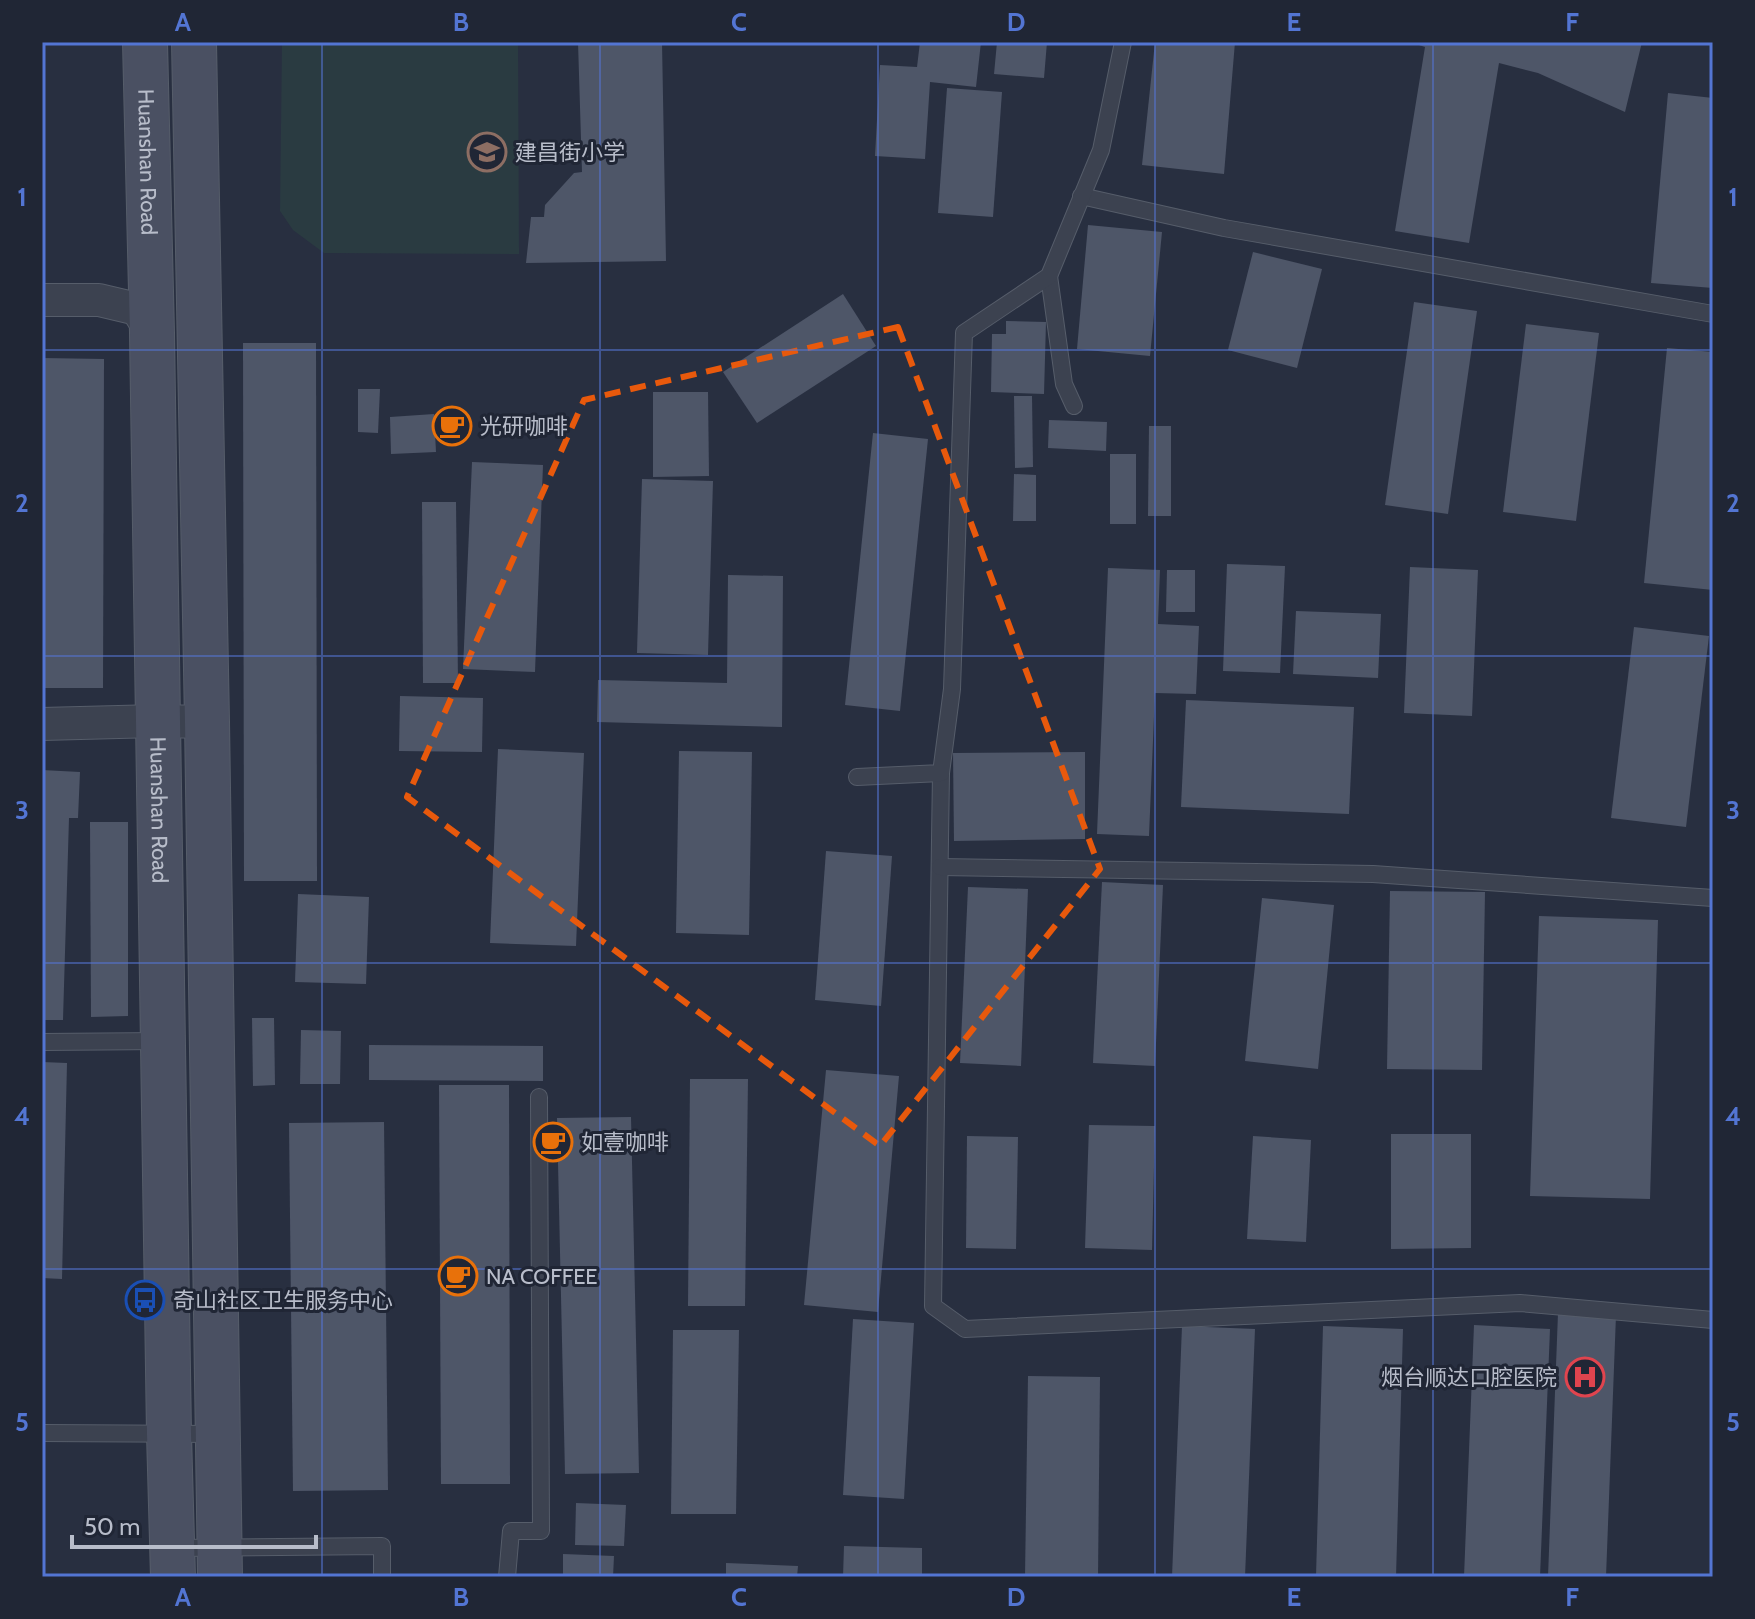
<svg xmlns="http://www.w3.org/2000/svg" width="1755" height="1619" viewBox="0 0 1755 1619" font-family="Cabin,'Noto Sans SC',sans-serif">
	<rect width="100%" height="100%" fill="#282f40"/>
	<!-- green -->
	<polygon fill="#2a3b41" points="282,42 518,42 519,254 324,253 293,230 280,211"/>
	<!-- building -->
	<g fill="#4e5668">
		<polygon points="578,42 662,42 666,261 526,263 531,217 544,217 545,205 574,173 582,172"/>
		<polygon points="920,42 981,42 976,87 930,82 925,159 875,156 880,65 917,67"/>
		<polygon points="997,42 1047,42 1044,78 994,74"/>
		<polygon points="1155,42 1235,42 1224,174 1142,165"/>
		<polygon points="1410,42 1642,42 1625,112 1538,73 1499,63 1469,243 1395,231 1425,47"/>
		<polygon points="947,88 1002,92 993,217 938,213"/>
		<polygon points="1668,93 1713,98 1713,288 1651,283"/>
		<polygon points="1088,225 1162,232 1150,356 1077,349"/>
		<polygon points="1253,252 1322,269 1297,368 1228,350"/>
		<polygon points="843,294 876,346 757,423 723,372"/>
		<polygon points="1414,302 1477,311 1448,514 1385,505"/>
		<polygon points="1006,321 1046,322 1044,394 991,392 992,334 1006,334"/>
		<polygon points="1526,324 1599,333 1576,521 1503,512"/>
		<polygon points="243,343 316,343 317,881 244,881"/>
		<polygon points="1667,348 1713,352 1713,590 1644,583"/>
		<polygon points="42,358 104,359 103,688 42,688"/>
		<polygon points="358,389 380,389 378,433 358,432"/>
		<polygon points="653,392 708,392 709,476 653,477"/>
		<polygon points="1014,396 1032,396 1033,467 1015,468"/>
		<polygon points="434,414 436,452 391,454 390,417"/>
		<polygon points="1049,420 1107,422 1106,451 1048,448"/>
		<polygon points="1149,426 1171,426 1171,516 1148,516"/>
		<polygon points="873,433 928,439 900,711 845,705"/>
		<rect x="1110" y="454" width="26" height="70"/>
		<polygon points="472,462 543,465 535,672 463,669"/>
		<polygon points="1014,474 1036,475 1036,521 1013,521"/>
		<polygon points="642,479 713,481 708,655 637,653"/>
		<polygon points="422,502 456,502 458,683 423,683"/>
		<polygon points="1227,564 1285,566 1280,673 1223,671"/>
		<polygon points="1410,567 1478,570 1472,716 1404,713"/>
		<polygon points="1108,568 1160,570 1158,624 1199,626 1196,694 1155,693 1149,836 1097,834"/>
		<polygon points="1167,570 1195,570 1195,612 1166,612"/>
		<polygon points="728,575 783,576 782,727 597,722 598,680 727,683"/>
		<polygon points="1296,611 1381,614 1378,678 1293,674"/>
		<polygon points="1634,627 1709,636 1686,827 1611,818"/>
		<polygon points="400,696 483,698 482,752 399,751"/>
		<polygon points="1186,700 1354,707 1349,814 1181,807"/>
		<polygon points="498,749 584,753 576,946 490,943"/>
		<polygon points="679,751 752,752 749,935 676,933"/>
		<polygon points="1085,752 1085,839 954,841 953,753"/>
		<polygon points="42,770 80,772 78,818 69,818 63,1020 42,1020"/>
		<polygon points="90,822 128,822 128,1016 91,1017"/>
		<polygon points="826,851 892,856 881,1006 815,1000"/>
		<polygon points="1102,882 1163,885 1155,1066 1093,1063"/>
		<polygon points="968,887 1028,889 1021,1066 960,1063"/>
		<polygon points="1390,891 1485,892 1482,1070 1387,1069"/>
		<polygon points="298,894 369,897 366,984 295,982"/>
		<polygon points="1262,898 1334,905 1318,1069 1245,1061"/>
		<polygon points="1539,916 1658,920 1650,1199 1530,1196"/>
		<polygon points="252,1018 274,1018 275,1085 253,1086"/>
		<polygon points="301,1030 341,1031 340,1084 300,1084"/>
		<polygon points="369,1045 543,1046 543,1081 369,1080"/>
		<polygon points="42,1062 67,1063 62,1279 42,1278"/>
		<polygon points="826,1070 899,1076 878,1312 804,1305"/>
		<polygon points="690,1079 748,1079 745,1306 688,1306"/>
		<polygon points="439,1085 509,1085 510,1484 441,1484"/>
		<polygon points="631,1117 639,1473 565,1474 557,1118"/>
		<polygon points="384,1122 388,1490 293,1491 289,1123"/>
		<polygon points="1089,1125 1155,1126 1152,1250 1085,1248"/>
		<polygon points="1391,1134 1471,1134 1471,1248 1391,1249"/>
		<polygon points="967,1136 1018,1137 1016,1249 966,1248"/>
		<polygon points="1253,1136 1311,1140 1306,1242 1247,1239"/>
		<polygon points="1558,1313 1616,1315 1606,1577 1548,1577"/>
		<polygon points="853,1319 914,1323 904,1499 843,1495"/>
		<polygon points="1474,1325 1550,1329 1540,1577 1464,1577"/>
		<polygon points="1182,1326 1255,1329 1245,1577 1172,1577"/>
		<polygon points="1323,1326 1403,1329 1396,1577 1316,1577"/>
		<polygon points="673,1330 739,1330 736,1514 671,1514"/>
		<polygon points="1028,1376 1100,1377 1098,1577 1025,1577"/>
		<polygon points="576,1503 626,1505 624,1546 575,1545"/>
		<polygon points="844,1546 922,1548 922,1577 843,1577"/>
		<polygon points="563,1554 614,1556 613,1577 563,1577"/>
		<polygon points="726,1563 798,1566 797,1577 726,1577"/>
	</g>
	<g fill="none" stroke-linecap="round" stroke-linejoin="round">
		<defs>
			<g id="service">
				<polyline points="1081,196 1224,228 1713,314"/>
				<polyline points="1049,276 1064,384 1074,406"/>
				<polyline points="941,773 933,1306 965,1329 1520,1303 1713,1320"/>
				<polyline points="857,777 941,773 952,689 964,333 1049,276 1101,150 1123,42"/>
				<polyline points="940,867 1373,874 1713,898"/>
				<polyline points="42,1042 162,1041"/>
				<polyline points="42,1433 216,1434"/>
				<polyline points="174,1548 382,1546 382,1577"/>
				<polyline points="507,1577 511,1531 541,1531 539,1097"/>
			</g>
			<g id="minor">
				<polyline points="42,300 99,300 137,309 152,333"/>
				<polyline points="42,724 157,721 207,722"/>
			</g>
			<g id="secondary">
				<path id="s1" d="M 145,42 L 152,333 L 169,1434 L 173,1577"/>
				<polyline points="194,42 207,722 220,1577"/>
			</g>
		</defs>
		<!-- service casing -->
		<use href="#service" stroke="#565d6a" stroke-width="18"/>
		<!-- minor casing -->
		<use href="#minor" stroke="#565d6a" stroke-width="34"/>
		<!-- secondary casing -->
		<use href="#secondary" stroke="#565d6a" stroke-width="46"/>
		<!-- service -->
		<use href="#service" stroke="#3c4250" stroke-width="16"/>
		<!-- minor -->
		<use href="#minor" stroke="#3c4250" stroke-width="32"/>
		<!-- secondary -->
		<use href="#secondary" stroke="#4a5062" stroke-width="44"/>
	</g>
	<!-- marked area -->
	<path fill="none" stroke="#e8590c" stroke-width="6" stroke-dasharray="16 10" stroke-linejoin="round" d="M 898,327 L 1100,869 L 880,1146 L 407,797 L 584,400 Z"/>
	<!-- grid -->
	<path fill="none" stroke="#5375d3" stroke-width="2" stroke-opacity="0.55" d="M 322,42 L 322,1577M 600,42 L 600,1577M 878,42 L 878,1577M 1155,42 L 1155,1577M 1433,42 L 1433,1577M 42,350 L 1713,350M 42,656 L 1713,656M 42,963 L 1713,963M 42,1269 L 1713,1269"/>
	<!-- icons -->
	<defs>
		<symbol id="school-ring" viewBox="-11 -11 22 22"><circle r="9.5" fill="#202635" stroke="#8d6e63" stroke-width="1.5"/><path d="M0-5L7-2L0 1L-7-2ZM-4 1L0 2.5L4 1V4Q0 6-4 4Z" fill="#8d6e63"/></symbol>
		<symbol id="cafe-ring" viewBox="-11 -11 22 22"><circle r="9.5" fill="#202635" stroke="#e8710a" stroke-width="1.5"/><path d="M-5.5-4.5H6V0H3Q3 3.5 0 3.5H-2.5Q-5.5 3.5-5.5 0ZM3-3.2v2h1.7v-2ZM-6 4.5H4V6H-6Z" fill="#e8710a"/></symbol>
		<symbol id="bus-ring" viewBox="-11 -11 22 22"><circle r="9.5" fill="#202635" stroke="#1a4fb4" stroke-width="1.5"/><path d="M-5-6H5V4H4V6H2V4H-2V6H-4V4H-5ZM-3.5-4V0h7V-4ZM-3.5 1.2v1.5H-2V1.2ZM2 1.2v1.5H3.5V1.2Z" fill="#1a4fb4"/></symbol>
		<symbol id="hospital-ring" viewBox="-11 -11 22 22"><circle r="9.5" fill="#202635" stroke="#e0444e" stroke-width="1.5"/><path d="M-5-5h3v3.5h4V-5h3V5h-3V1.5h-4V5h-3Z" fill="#e0444e"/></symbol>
	</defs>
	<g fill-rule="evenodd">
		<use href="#school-ring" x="465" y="130" width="44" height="44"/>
		<use href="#cafe-ring" x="430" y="404" width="44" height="44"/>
		<use href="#cafe-ring" x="531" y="1120" width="44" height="44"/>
		<use href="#cafe-ring" x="436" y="1254" width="44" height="44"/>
		<use href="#bus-ring" x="123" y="1278" width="44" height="44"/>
		<use href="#hospital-ring" x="1563" y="1355" width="44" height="44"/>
	</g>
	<g text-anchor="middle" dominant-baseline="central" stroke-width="6" stroke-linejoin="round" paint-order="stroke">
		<!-- poi labels -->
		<g font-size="22" fill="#b8bdca" stroke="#202635" text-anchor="start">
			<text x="515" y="152">建昌街小学</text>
			<text x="480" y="426">光研咖啡</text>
			<text x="581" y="1142">如壹咖啡</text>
			<text x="486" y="1276">NA COFFEE</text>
			<text x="173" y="1300">奇山社区卫生服务中心</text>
			<text x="1557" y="1377" text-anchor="end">烟台顺达口腔医院</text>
		</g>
		<!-- street labels -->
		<g font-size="22" fill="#b8bdca" stroke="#202635">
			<text stroke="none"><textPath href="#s1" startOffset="120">Huanshan Road</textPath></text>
			<text stroke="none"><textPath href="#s1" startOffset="768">Huanshan Road</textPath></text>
		</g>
	</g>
	<!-- border -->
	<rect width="1755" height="1619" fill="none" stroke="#202635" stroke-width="88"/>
	<!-- scale -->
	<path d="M72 1535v12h244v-12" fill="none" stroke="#b8bdca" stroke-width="4"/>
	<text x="84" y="1535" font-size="24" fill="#b8bdca" stroke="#202635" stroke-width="6" paint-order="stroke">50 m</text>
	<rect x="44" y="44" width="1667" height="1531" fill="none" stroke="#5375d3" stroke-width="3"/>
	<g font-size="26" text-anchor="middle" font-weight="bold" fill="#5375d3">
		<text x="183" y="31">A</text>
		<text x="461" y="31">B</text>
		<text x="739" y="31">C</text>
		<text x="1016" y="31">D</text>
		<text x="1294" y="31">E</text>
		<text x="1572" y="31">F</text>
		<text x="22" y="206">1</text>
		<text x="1733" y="206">1</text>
		<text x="22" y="512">2</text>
		<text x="1733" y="512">2</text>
		<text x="22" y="819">3</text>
		<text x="1733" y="819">3</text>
		<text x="22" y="1125">4</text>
		<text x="1733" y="1125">4</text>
		<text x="22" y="1431">5</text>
		<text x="1733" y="1431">5</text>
		<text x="183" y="1606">A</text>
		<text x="461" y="1606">B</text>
		<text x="739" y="1606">C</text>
		<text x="1016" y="1606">D</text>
		<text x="1294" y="1606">E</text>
		<text x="1572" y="1606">F</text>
	</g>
</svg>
